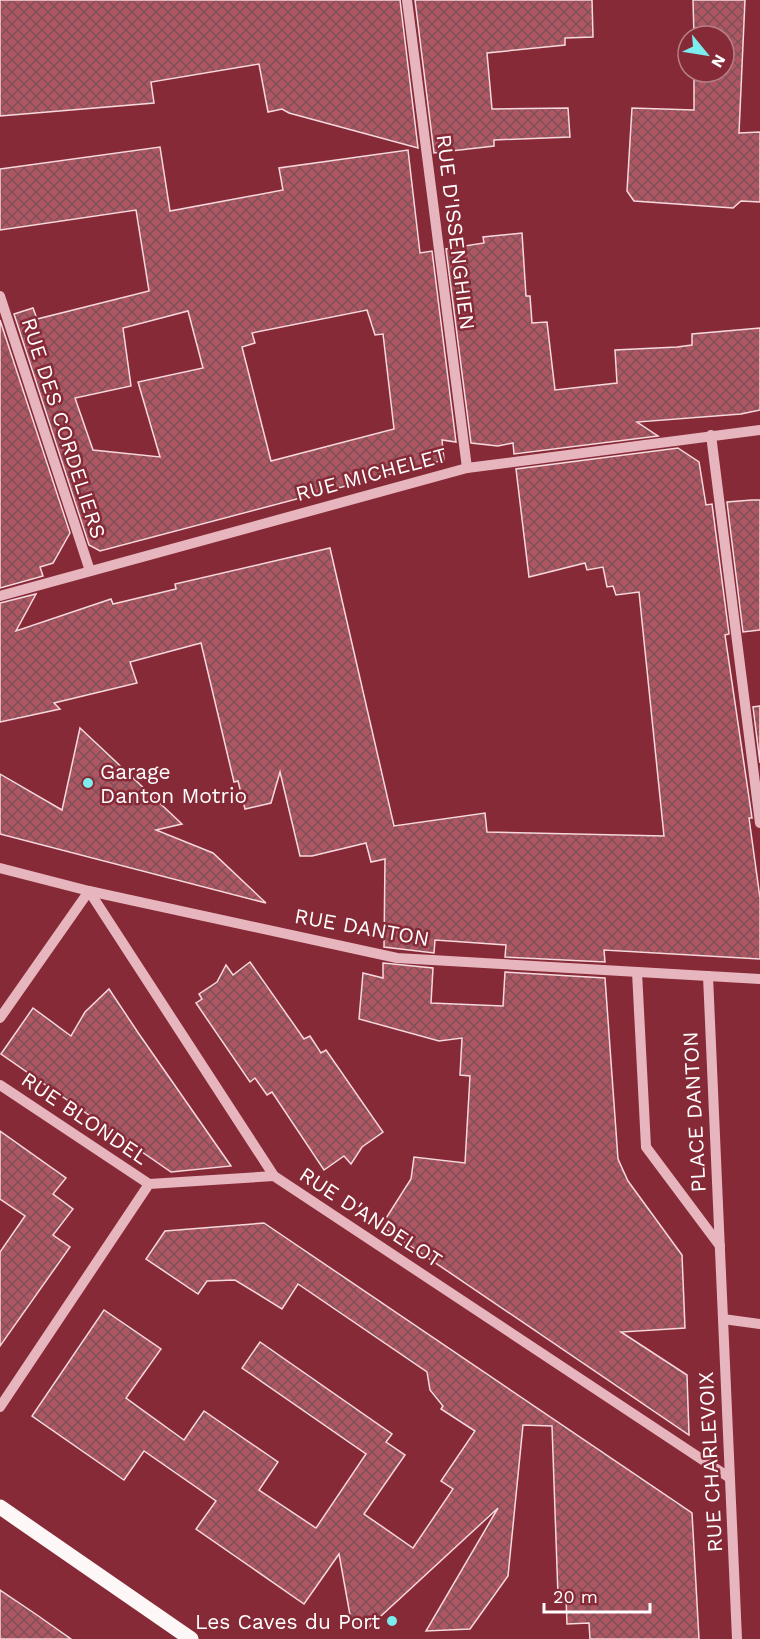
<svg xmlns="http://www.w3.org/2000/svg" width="760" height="1639" viewBox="0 0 760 1639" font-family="'Work Sans',sans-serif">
	<defs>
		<pattern id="building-cross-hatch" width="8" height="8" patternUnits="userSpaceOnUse" patternTransform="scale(1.5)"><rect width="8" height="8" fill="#af5663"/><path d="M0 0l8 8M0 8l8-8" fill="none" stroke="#7e5158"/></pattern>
	</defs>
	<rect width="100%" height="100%" fill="#862a37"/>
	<!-- building -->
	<g fill="url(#building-cross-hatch)" stroke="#f6d8dd" stroke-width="1.5" fill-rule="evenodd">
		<polygon points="0,0 400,0 418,148 289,113 282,109 268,112 259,64 151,82 154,103 0,116"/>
		<polygon points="415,0 592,0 593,37 565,38 565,45 487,53 492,109 568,108 570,137 494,140 494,146 434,153"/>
		<polygon points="693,0 745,0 739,133 760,132 760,202 741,201 733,208 634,201 627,191 632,108 694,110 694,72 724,72 724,36 694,36"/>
		<path d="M 160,147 L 170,211 L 283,190 L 279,168 L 408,150 L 420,253 L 432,251 L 456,442 L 442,440 L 444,460 L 100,551 L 89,545 L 14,314 L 33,308 L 37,319 L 149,291 L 136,210 L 0,230 L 0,169 ZM 367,310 L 375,335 L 383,334 L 394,429 L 271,461 L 242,347 L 255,343 L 252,333 ZM 188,311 L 203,368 L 138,382 L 160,457 L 93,450 L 75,398 L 131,386 L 123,328 Z"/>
		<polygon points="522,233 526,296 530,296 532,323 547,322 555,390 617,383 615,350 677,347 692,345 692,334 760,328 760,410 741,414 637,422 658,436 514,454 513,443 498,446 471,443 446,249 484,243 483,237"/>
		<polygon points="0,320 70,533 53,563 40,567 43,576 0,588"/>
		<polygon points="678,448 699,462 706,505 712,504 729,634 725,635 752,818 749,818 760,898 760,959 604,950 605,962 505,957 506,945 435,940 434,953 384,947 385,859 371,862 366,843 312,856 300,856 280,772 271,803 245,809 238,781 234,782 201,643 130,662 137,683 54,703 60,709 0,722 0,603 36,594 16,631 111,599 113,604 176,589 175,584 330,548 394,826 485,813 487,832 664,836 639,592 616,595 613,586 607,587 603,567 587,570 585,563 529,577 516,469"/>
		<polygon points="752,500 760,500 760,630 743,632 727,502"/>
		<polygon points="760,706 760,763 753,707"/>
		<polygon points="80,728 182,824 156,830 213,853 266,903 0,834 0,774 62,810"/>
		<polygon points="250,962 304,1039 310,1036 321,1053 326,1050 383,1132 362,1147 351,1164 344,1156 324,1170 272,1092 267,1095 255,1078 250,1082 196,1003 202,999 199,994 217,982 226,965 233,975"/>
		<polygon points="383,963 433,968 431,1003 503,1006 505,972 605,978 618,1159 628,1181 682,1255 685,1328 621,1332 687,1375 689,1435 381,1226 411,1179 414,1157 465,1163 470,1076 460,1075 462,1038 439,1041 359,1019 363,973 383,978"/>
		<polygon points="109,989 139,1034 231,1166 171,1172 1,1054 33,1008 71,1036 85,1012"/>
		<polygon points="0,1131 66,1178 53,1194 73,1209 53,1235 70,1247 0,1346 0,1252 25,1216 0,1199"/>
		<polygon points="264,1223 692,1513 699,1639 590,1639 589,1623 567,1624 566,1597 558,1596 552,1426 523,1425 508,1576 470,1629 426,1631 498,1508 369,1627 352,1626 339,1554 304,1604 196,1529 216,1501 144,1451 124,1480 32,1416 104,1310 161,1349 126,1398 184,1440 204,1411 278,1462 259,1490 316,1528 366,1454 242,1368 260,1342 392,1434 386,1442 405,1455 364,1514 413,1548 453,1489 441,1481 475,1431 441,1409 443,1406 430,1390 427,1372 298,1284 282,1309 235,1280 207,1281 198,1294 146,1259 165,1231"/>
		<polygon points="0,1590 37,1615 71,1639 0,1639"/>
	</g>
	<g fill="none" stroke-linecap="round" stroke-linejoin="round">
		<!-- minor -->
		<g stroke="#e7b5bd" stroke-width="10">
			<polyline points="407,0 467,468"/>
			<polyline points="0,296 90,571"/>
			<polyline points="711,435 760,823"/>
			<polyline points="0,596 467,468 760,430"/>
			<polyline points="0,868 89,891 397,958 760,979"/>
			<polyline points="637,972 646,1147 720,1246"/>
			<polyline points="708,976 737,1639"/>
			<polyline points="0,1018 89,891 274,1176 730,1478"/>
			<polyline points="0,1085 149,1184"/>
			<polyline points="723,1319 760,1324"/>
			<polyline points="0,1407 149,1184 274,1176"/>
		</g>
		<!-- major -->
		<polyline stroke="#fef7f7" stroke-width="15" points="0,1507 191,1639"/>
	</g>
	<!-- markers -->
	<g fill="#7cedee" stroke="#862a37" stroke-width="2">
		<circle cx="88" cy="783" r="6"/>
		<circle cx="392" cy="1621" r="6"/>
	</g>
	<g text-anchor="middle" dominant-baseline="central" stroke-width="5" stroke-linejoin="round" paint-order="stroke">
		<!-- street labels -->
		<g font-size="21" fill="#fff" stroke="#862a37">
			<text transform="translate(456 232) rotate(83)">RUE D'ISSENGHIEN</text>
			<text transform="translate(64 428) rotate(72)">RUE DES CORDELIERS</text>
			<text transform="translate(371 474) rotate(-15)">RUE MICHELET</text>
			<text transform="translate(362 927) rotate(10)">RUE DANTON</text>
			<text transform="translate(694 1112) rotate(-93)">PLACE DANTON</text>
			<text transform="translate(85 1118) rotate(34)">RUE BLONDEL</text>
			<text transform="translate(371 1217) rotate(33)">RUE D'ANDELOT</text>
			<text transform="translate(710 1462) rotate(-93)">RUE CHARLEVOIX</text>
		</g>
		<!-- poi labels -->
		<g font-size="21" fill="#fff" stroke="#862a37" text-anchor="start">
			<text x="100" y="771">Garage<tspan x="100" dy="24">Danton Motrio</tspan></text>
			<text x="380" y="1621" text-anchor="end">Les Caves du Port</text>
		</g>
	</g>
	<!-- north arrow -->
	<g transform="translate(706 54) rotate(120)"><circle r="28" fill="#862a37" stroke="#b67f87" stroke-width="1.5"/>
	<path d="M0-4.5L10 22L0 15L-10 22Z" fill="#7cedee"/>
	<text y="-9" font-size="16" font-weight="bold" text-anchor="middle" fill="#ffffff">N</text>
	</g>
	<!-- scale -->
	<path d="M544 1603v9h106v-9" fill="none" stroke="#ffffff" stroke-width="3"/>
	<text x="553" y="1603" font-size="18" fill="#ffffff" stroke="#862a37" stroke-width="4.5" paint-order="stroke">20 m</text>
</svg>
